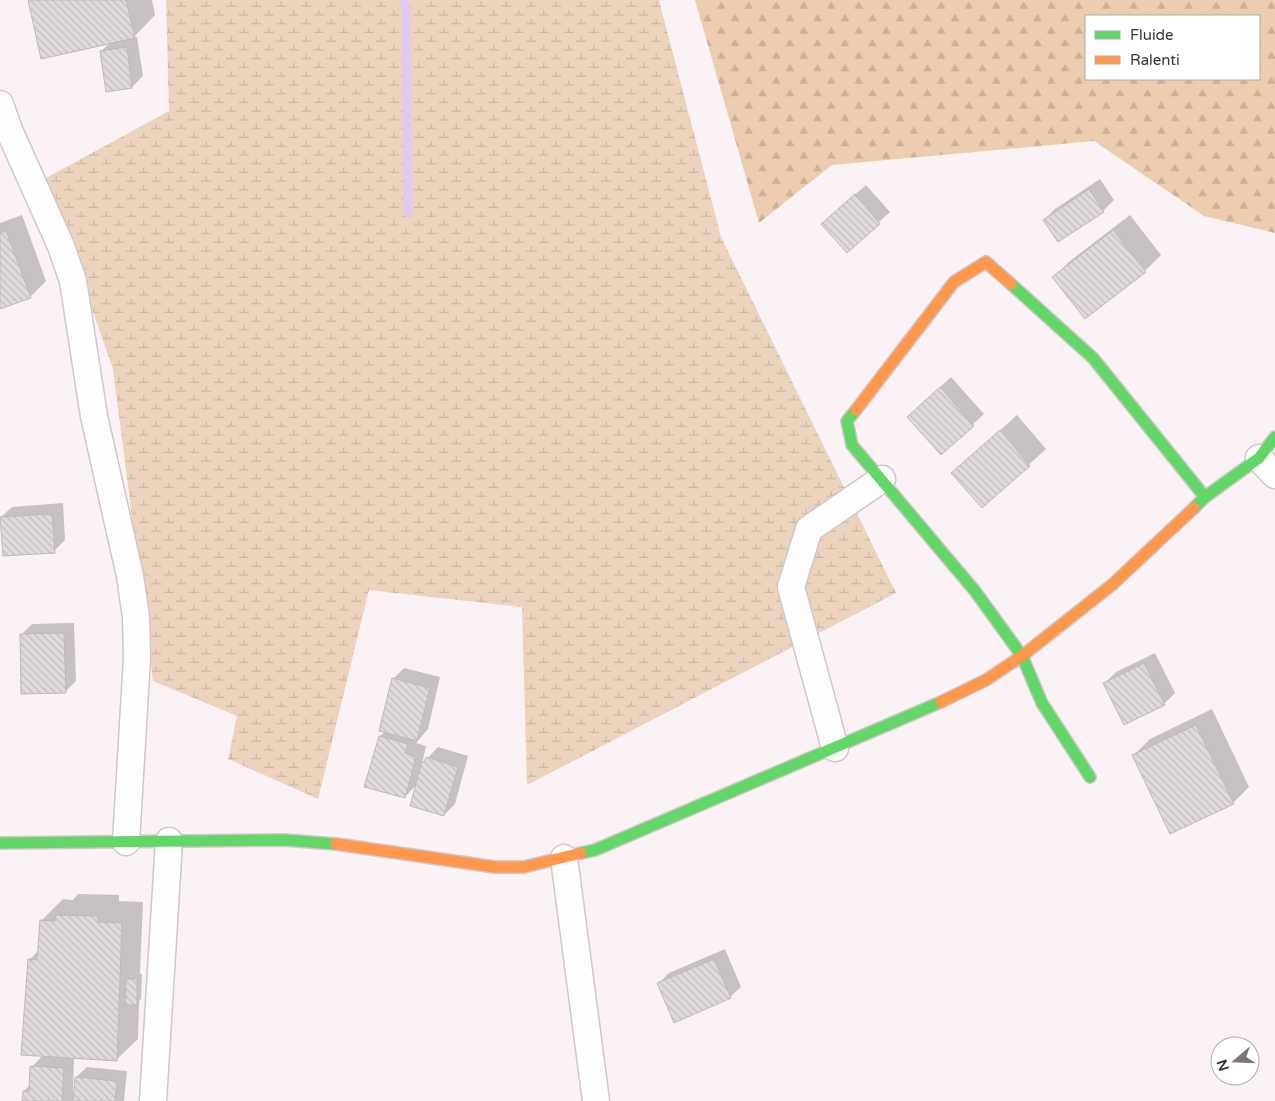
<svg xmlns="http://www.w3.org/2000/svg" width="1275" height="1101" viewBox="0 0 1275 1101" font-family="'Varela Round',sans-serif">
	<defs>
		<pattern id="forest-firs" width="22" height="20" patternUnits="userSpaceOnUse" patternTransform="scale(1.25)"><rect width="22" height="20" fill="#edcdb0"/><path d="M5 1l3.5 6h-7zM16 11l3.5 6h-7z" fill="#ccb098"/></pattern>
		<pattern id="wetland-marsh" width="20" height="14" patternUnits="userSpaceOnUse" patternTransform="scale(1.25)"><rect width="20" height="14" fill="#ecd3be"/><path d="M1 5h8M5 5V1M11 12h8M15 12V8" fill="none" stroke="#cbb6a4"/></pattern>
		<pattern id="building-back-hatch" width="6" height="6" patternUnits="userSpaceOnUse" patternTransform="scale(1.25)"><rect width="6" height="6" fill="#e1dadd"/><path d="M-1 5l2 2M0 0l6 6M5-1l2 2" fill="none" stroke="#c2bcbe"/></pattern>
	</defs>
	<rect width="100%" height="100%" fill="#faf2f4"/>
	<!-- forest -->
	<path fill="url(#forest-firs)" fill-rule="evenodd" d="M 695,0 L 1275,0 L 1275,233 L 1204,216 L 1094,141 L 832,165 L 759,223 ZM 1086,16 L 1259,16 L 1259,79 L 1086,79 Z"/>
	<!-- wetland -->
	<polygon fill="url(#wetland-marsh)" points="166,0 659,0 721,237 896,593 527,785 522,607 369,590 318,799 228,759 237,716 153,681 113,369 46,178 169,111"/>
	<!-- shadow -->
	<g fill="#0003">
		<polygon points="29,0 152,0 155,15 133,38 137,37 143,76 132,87 101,51 111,42"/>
		<polygon points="1100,179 1114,200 1103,211 1044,220 1055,209"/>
		<polygon points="866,185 890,212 847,251 834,213"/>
		<polygon points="22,215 46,281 30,297 0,308 0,223"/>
		<polygon points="1130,215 1161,255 1145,271 1054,277 1070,261"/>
		<polygon points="951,377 984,414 941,454 919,406"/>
		<polygon points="1017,415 1046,449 982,507 953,473"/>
		<polygon points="63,503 65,540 54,551 1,517 12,507"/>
		<polygon points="74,623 76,681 65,692 21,635 32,624"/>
		<polygon points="1155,653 1175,693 1164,704 1105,683 1116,672"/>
		<polygon points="404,668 440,677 428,729 416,743 426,746 422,764 438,747 468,756 455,804 444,815 417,784 405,797 380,736 385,732 393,679"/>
		<polygon points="1212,709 1249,787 1233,803 1134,755 1150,739"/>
		<polygon points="78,894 119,895 119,901 143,902 140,974 142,974 141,999 139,1001 138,1039 116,1060 74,1057 73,1093 75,1093 76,1077 87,1067 127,1071 124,1101 24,1101 24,1091 30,1085 32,1067 43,1055 29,960 39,950 41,921 63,899 73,900"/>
		<polygon points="725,949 741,987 730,997 658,984 669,973"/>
	</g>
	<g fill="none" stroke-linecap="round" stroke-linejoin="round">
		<!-- stream -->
		<polyline stroke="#e0c8f4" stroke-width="8" points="404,0 406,7 408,213"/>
	</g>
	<!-- building -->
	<g fill="url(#building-back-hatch)" stroke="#bfb9bc">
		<polygon points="28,0 126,0 135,38 41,59"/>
		<polygon points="127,47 132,88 106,92 100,51"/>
		<polygon points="1089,189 1104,212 1058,242 1043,220"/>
		<polygon points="855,194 880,224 847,253 821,224"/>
		<polygon points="1113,230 1146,272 1085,319 1052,277"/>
		<polygon points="6,231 31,298 0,309 0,233"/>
		<polygon points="940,387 974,426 941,455 907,417"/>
		<polygon points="1000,430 1030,466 982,508 951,473"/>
		<polygon points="52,514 55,553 3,556 0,517"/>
		<polygon points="64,633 66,693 21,694 20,634"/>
		<polygon points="1144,663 1165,705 1124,725 1103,683"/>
		<polygon points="392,678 430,688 417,741 379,731"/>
		<polygon points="1196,725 1234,804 1170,834 1132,755"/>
		<polygon points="379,736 408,744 405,753 416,757 405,798 364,787"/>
		<polygon points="426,757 458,767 444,816 410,806 422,761 424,762"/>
		<polygon points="56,915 98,916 98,922 122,923 117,1061 21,1055 28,959 37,960 40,920 55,921"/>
		<polygon points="714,959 731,998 674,1023 657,983"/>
		<polygon points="126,979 137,979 137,1005 125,1005"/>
		<polygon points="30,1066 64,1068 62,1101 22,1101 23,1091 29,1091"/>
		<polygon points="75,1077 117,1081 115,1101 73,1101"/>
	</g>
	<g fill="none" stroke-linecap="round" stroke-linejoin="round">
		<defs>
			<g id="street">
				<polyline points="0,104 9,130 61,246 73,281 94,416 130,576 136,617 137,658 126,842"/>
				<polyline points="1259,458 1275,475"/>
				<polyline points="835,748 791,587 809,529 882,479"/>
				<polyline points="564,858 596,1101"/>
				<polyline points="153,1101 169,841"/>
			</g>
			<g id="fast">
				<polyline points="1011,284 1093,358 1205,497"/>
				<polyline points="856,410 847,421 852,445 975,591 1022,656 1042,703 1090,777"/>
				<polyline points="1194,508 1205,497 1259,458 1275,437"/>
				<polyline points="0,843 284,840 336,844"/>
				<polyline points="581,853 595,850 941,702"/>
			</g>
			<g id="slow">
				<polyline points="856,410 954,282 986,262 1011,284"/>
				<polyline points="941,702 986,680 1022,656 1113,584 1194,508"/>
				<polyline points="336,844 495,867 524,867 581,853"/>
			</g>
		</defs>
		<!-- street casing -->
		<use href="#street" stroke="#d0c7c9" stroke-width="29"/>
		<!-- fast casing -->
		<use href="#fast" stroke="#d0c7c9" stroke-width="14"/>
		<!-- slow casing -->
		<use href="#slow" stroke="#d0c7c9" stroke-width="14"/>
		<!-- street -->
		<use href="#street" stroke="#fefdfd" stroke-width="26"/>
		<!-- fast -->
		<use href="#fast" stroke="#63d668" stroke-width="11"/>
		<!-- slow -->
		<use href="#slow" stroke="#ff974d" stroke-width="11"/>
	</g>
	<!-- legend -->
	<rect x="1085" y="15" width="175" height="65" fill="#ffffff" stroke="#b0adad"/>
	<rect x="1095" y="31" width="25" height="8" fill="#63d668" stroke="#b0adad"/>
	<text x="1130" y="40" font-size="15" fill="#3a3132">Fluide</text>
	<rect x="1095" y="56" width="25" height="8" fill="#ff974d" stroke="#b0adad"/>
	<text x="1130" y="65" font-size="15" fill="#3a3132">Ralenti</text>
	<!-- north arrow -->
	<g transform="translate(1235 1061) rotate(251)"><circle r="24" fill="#ffffff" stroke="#b0adad"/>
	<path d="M0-4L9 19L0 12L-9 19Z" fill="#7d7576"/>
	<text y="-8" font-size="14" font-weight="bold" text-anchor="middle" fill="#3a3132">N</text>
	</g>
</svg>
